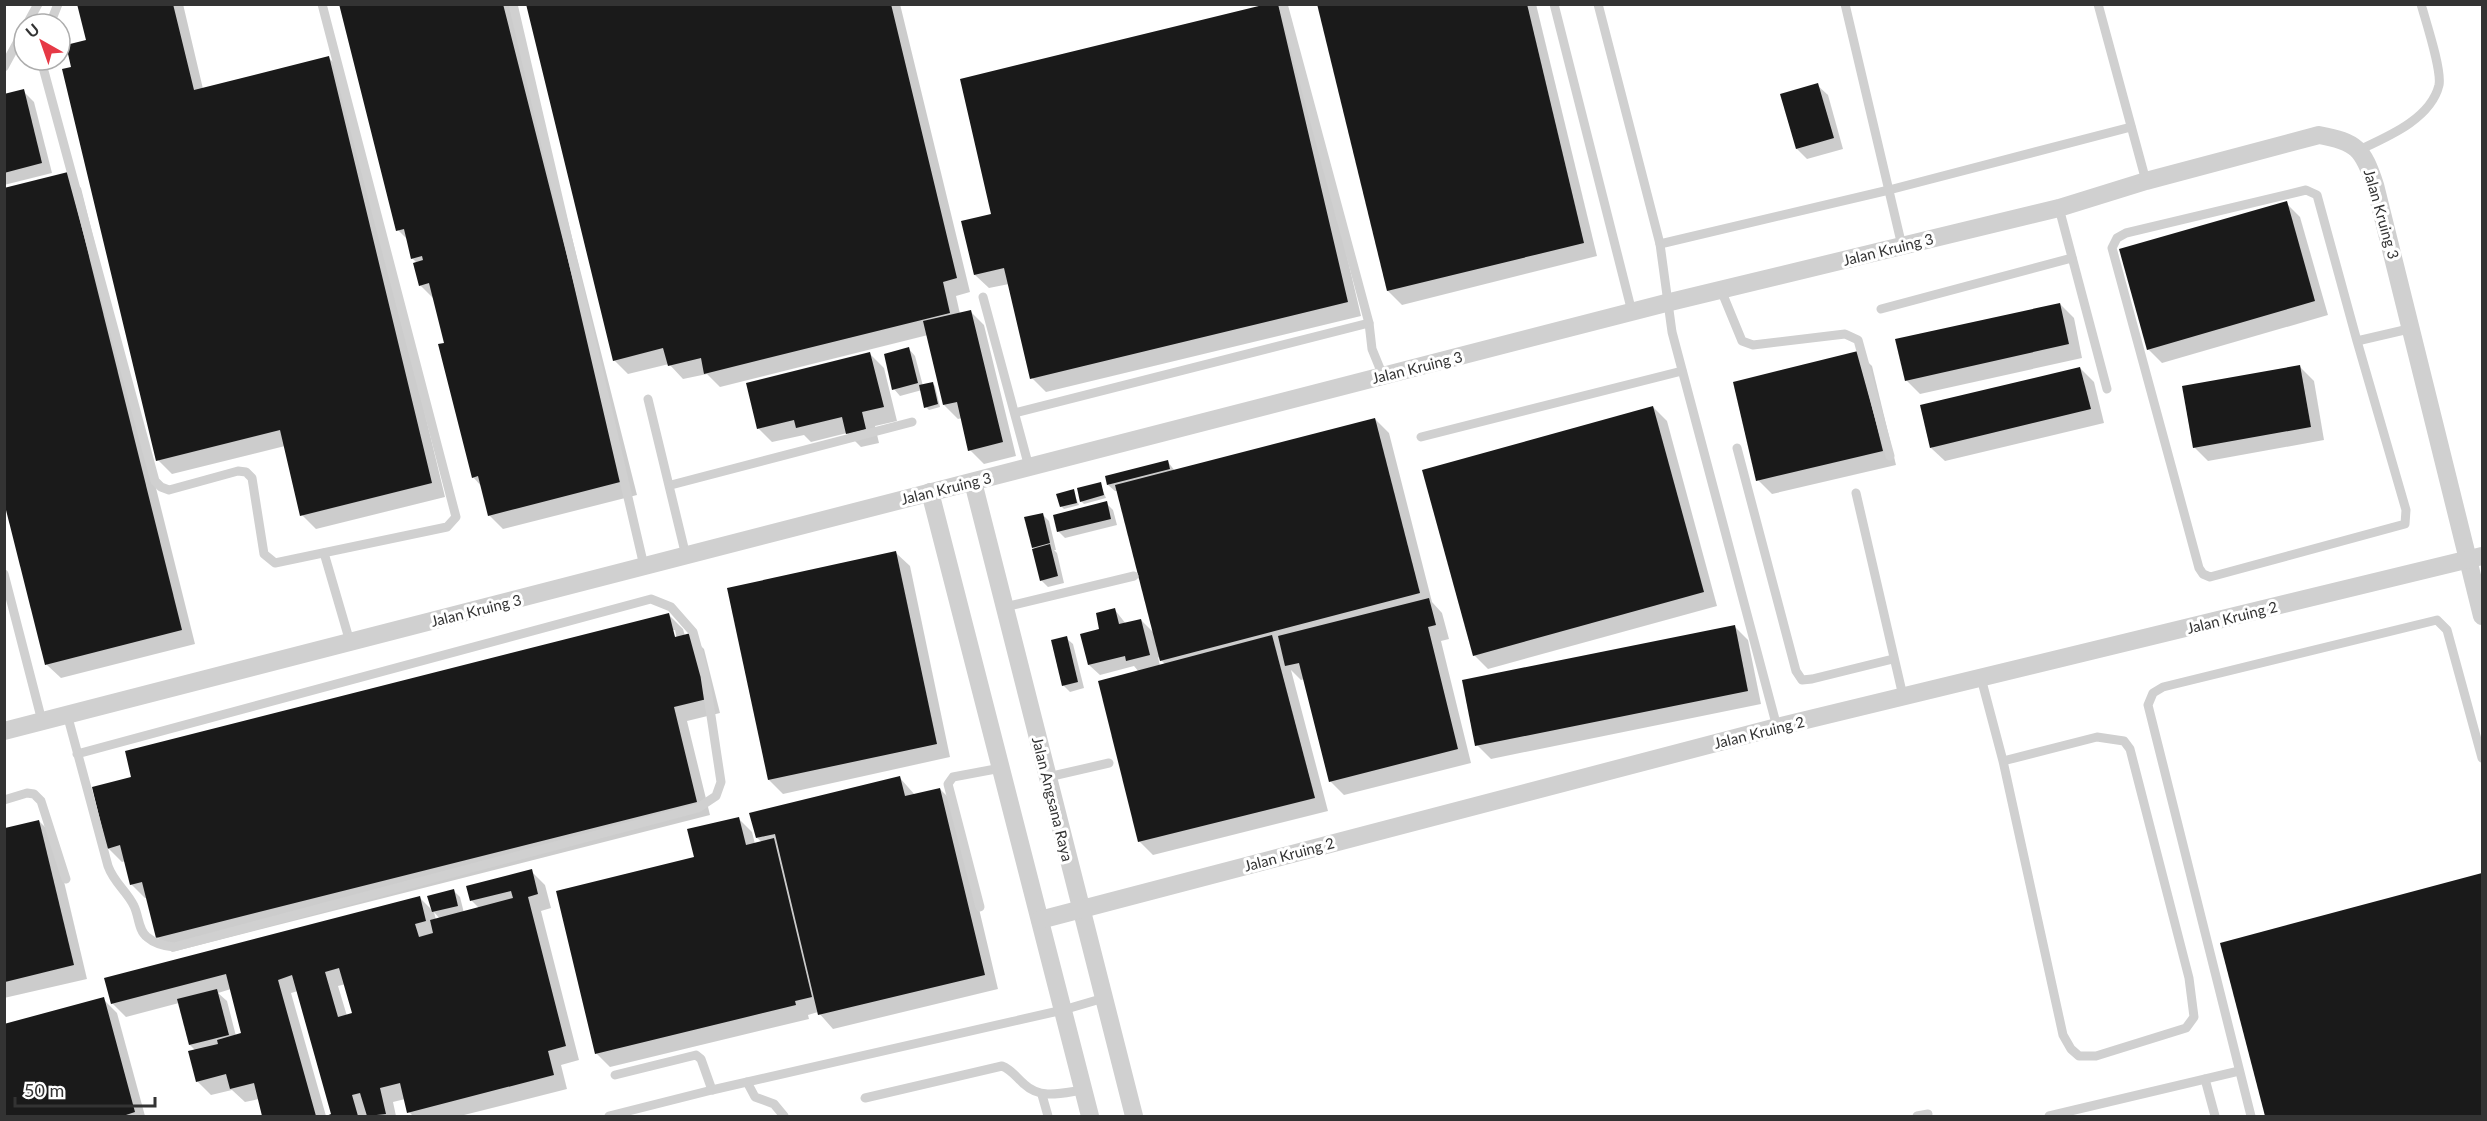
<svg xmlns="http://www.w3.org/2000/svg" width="2487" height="1121" viewBox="0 0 2487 1121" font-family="Lato,sans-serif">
	<rect width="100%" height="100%" fill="#fff"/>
	<!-- shadow -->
	<g fill="#0003" fill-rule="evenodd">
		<polygon points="79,4 183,4 203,89 329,58 343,72 445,497 316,529 302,515 285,446 172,474 158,460 73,68 87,42"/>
		<polygon points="341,4 513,4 637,495 503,529 489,515 482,487 473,477 446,344 435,300 420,285 418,264 412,258 408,240 398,230"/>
		<polygon points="528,4 900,4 970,292 956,296 960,314 970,311 984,325 1016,456 984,464 970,450 962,418 958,419 944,405 928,335 720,387 707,374 683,379 669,364 628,374 614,360"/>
		<polygon points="1278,4 1291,18 1361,316 1046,392 1032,378 1009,284 989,288 975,275 993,215"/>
		<polygon points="1319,4 1536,4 1597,256 1402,305 1388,291"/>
		<polygon points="1817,85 1828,95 1843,149 1807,159 1797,149"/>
		<polygon points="23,91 34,102 52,173 4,185 4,137"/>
		<polygon points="67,174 81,188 195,644 61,678 47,665"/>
		<polygon points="2286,203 2300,217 2328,315 2162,363 2148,349"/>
		<polygon points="2060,304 2074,318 2082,358 1920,394 1906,380"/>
		<polygon points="909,349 915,356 923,386 932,383 935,386 940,407 929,410 926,407 922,390 900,396 894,389"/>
		<polygon points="1858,353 1872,366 1896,465 1772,494 1758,480"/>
		<polygon points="870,354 884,368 897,421 875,426 879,443 861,447 847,433 811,442 804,435 772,442 758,428"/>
		<polygon points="2300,367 2314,381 2324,440 2208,461 2194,447"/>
		<polygon points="2080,368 2094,382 2104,423 1945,461 1931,448"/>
		<polygon points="1653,407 1667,421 1717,606 1488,669 1474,655"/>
		<path d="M 1375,419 L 1389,433 L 1432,602 L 1442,613 L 1449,639 L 1441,641 L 1471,763 L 1344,795 L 1330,781 L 1305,679 L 1301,680 L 1291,670 L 1328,811 L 1153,855 L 1139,841 L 1139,672 L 1134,666 L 1100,675 L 1089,665 L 1101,630 L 1115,610 L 1126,624 L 1141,620 L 1155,634 L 1118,491 L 1115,491 L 1108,485 L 1168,462 L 1175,471 ZM 1158,657 L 1166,665 L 1160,666 Z"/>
		<polygon points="1100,484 1106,498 1084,504 1081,501"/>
		<polygon points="1073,491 1079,505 1064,509 1061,506"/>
		<polygon points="1106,503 1113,510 1117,525 1065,538 1058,531"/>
		<polygon points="1042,514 1049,521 1056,550 1054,550 1057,553 1064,583 1048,587 1041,580 1036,550 1033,547"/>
		<polygon points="896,553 910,566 950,757 783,794 769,780"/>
		<path d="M 669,615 L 683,629 L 685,636 L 690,635 L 704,649 L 720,713 L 687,721 L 710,815 L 172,952 L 158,938 L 148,898 L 145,898 L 131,884 L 126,861 L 122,862 L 108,848 ZM 672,630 L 675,630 L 678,644 Z"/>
		<polygon points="1734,626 1748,640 1761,704 1491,759 1477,745"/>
		<polygon points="1066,638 1073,644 1084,688 1070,692 1063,685"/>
		<polygon points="900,778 915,795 940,789 954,803 998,989 833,1029 818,1012 808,1015 809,1019 610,1067 596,1053 695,858 738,818 752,832 755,844 762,842 757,838"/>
		<polygon points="39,821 53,835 87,979 4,998 4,830"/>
		<path d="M 531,871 L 545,885 L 551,908 L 541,911 L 579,1060 L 561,1065 L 567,1089 L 460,1116 L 413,1116 L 409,1112 L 405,1099 L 393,1102 L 396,1116 L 329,1116 L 333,1115 L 298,991 L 291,993 L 326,1116 L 264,1116 L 259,1099 L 245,1102 L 232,1090 L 211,1095 L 197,1081 L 196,1051 L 190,1045 L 179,1003 L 126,1017 L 112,1003 L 420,898 L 433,911 L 453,890 L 460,897 L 464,913 L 480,909 L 472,901 L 468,887 ZM 434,912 L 440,919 L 436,920 ZM 346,984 L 354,1014 L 347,1016 L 338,986 ZM 231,989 L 243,1034 L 236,1036 L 227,1001 L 218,993 Z"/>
		<polygon points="2482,874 2482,1116 2267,1116 2222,944"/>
		<polygon points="103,999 117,1013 145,1116 4,1116 4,1025"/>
	</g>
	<!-- building -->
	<g fill="#1a1a1a" fill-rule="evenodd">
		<polygon points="77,4 173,4 194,90 329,56 432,483 300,516 280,430 156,461 62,69 71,67 66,45 86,40"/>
		<polygon points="339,4 503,4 624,481 488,516 478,476 472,478 438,344 444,343 429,283 419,286 413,263 423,260 422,256 411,259 404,229 396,231"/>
		<polygon points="526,4 891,4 957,278 943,282 950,313 704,374 701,358 668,366 663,348 613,361"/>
		<polygon points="1267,4 1278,4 1348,302 1030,379 1004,268 974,275 961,221 991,214 960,79"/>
		<polygon points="1317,4 1527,4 1584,243 1387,291"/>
		<polygon points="1818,83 1834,138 1796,149 1780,94"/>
		<polygon points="24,89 42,163 4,173 4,94"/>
		<polygon points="68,172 182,630 45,665 4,502 4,188"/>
		<polygon points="2287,201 2315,301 2147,350 2119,249"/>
		<polygon points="2060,303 2069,344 1905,381 1895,339"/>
		<polygon points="971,310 1003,442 968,451 957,402 943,405 923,321"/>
		<polygon points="909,347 918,383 892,390 884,354"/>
		<polygon points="1858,351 1883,451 1756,481 1733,382"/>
		<polygon points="870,352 884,407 862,412 866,429 846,434 842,417 796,428 794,420 757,429 746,383"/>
		<polygon points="2300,365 2311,427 2193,448 2182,386"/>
		<polygon points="2080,367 2091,409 1930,448 1920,405"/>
		<polygon points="933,382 938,404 924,408 919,385"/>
		<polygon points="1653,406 1704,592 1473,656 1422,470"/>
		<polygon points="1375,418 1420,593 1160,661 1115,485"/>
		<polygon points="1168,460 1170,469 1107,485 1105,476"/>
		<polygon points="1101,482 1104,495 1080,502 1077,488"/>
		<polygon points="1074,489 1077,503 1060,507 1056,494"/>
		<polygon points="1107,501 1111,519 1057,532 1053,515"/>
		<polygon points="1043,513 1050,543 1032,548 1024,517"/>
		<polygon points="1050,544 1058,576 1040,581 1032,549"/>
		<polygon points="896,551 937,744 768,780 727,588"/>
		<polygon points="1429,598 1436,625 1428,627 1458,749 1329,782 1299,663 1285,666 1278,636"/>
		<polygon points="1115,608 1119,624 1141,619 1150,655 1126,661 1125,656 1088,665 1080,634 1099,629 1096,613"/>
		<polygon points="669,613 675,637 691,633 707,699 674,707 697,802 156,938 142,882 130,885 120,845 107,849 92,787 131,777 125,751"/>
		<polygon points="1735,625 1748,691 1475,746 1462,680"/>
		<polygon points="1272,635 1315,798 1138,842 1098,681"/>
		<polygon points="1067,636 1078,682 1062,686 1051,640"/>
		<polygon points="900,776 905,796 940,788 985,975 818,1015 775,834 756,838 749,813"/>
		<polygon points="739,817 746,845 774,838 812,997 795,1001 796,1005 595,1054 556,891 694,857 687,829"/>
		<polygon points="39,820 74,965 5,982 5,828"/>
		<path d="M 532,869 L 538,894 L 528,897 L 566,1046 L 548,1051 L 554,1075 L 407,1113 L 400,1083 L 380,1088 L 386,1114 L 367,1116 L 360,1093 L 352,1095 L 358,1116 L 326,1116 L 331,1114 L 292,975 L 278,980 L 316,1116 L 262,1116 L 254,1083 L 230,1089 L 226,1074 L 196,1082 L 188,1051 L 218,1044 L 217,1040 L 241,1033 L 226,974 L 111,1004 L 104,978 L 420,896 L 426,921 L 415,924 L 419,937 L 433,933 L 430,920 L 513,898 L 511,891 L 470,901 L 466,886 ZM 339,968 L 352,1013 L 338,1017 L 325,972 Z"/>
		<polygon points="2482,873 2482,1116 2265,1116 2220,943"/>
		<polygon points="454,889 458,906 432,912 427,896"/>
		<polygon points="217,989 229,1035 189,1045 177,999"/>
		<polygon points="104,997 135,1112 126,1115 127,1116 4,1116 4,1024"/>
	</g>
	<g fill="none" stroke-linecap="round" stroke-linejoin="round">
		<!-- service -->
		<g stroke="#d0d0d0" stroke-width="9">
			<polyline points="513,4 644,566"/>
			<polyline points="1283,4 1369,323 1372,349 1383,376"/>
			<polyline points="1554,4 1632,312"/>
			<polyline points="1598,4 1660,244 1672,332 1777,727"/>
			<polyline points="1845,4 1902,246"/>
			<polyline points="2098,4 2146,181"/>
			<polyline points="27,24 38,4"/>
			<polyline points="50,24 58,4"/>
			<polyline points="41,60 155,481 161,487 169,490 238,471 246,472 252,478 264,554 275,563 447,527 456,517 322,4"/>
			<polyline points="4,67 24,30"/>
			<path d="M 2359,150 C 2387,137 2431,119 2439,85 C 2442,70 2426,22 2421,4"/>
			<polyline points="2059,208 2107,389"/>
			<polyline points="1660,244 1889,190 2131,127"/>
			<polyline points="1721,290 1742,341 1753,345 1845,334 1858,340 1890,456"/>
			<polyline points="983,297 1029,467"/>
			<polyline points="1881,309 2072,258"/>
			<polyline points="2357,341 2406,510 2405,524 2210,577 2203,574 2199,568 2112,248 2117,238 2126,233 2306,190 2317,195 2357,341 2413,328"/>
			<polyline points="648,399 686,556"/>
			<polyline points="1015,413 1369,323"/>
			<polyline points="1421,437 1682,371"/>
			<polyline points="1737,448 1796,671 1802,680 1812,679 1893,659"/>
			<polyline points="671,485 912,422"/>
			<polyline points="1856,493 1903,696"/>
			<polyline points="324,553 350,642"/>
			<polyline points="4,574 42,721"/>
			<polyline points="1005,607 1134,576"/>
			<polyline points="1981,678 2003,761 2063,1035 2071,1049 2079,1056 2096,1056 2186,1028 2194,1017 2189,978 2130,749 2124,741 2097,737 2003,761"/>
			<path d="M 67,714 L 108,866 C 114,883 127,891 134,906 C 139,916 138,930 147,937 C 155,944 164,946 174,947 L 698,808 L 716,796 L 721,782 L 705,676 L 693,632 L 671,607 L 651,599 L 77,754"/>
			<polyline points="1048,777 1109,763"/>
			<polyline points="4,800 27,793 34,794 41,801 66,879"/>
			<polyline points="980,907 948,784 953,777 1001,768"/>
			<polyline points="615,1075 696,1055 701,1059 712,1090"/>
			<polyline points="2205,1079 2215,1116"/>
			<polyline points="747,1082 755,1097 774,1104 784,1116"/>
			<polyline points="1042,1095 1048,1116"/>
			<path d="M 865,1098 L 1002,1066 C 1012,1070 1016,1077 1024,1084 C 1041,1100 1062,1093 1083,1090"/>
			<polyline points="609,1116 712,1090 1063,1010 1104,998"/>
			<polyline points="1917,1116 1928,1114"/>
			<polyline points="2049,1116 2239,1071"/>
			<polyline points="2251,1116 2148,705 2153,693 2163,687 2437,620 2447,630 2482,758"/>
		</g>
		<!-- minor -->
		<g stroke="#d0d0d0" stroke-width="18">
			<polyline points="973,482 1134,1116"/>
			<polyline points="930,492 1090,1116"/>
			<path d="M 4,731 L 1666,303 L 2059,208 L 2146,181 L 2319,135 C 2357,142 2363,149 2375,185 L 2482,616"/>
			<polyline points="1040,920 1777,727 2482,556"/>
		</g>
	</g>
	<g text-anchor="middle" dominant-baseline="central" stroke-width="6" stroke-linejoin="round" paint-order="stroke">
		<!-- street labels -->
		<g font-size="15" fill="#333" stroke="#fff">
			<text transform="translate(2382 214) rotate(74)">Jalan Kruing 3</text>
			<text transform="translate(1888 249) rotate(-14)">Jalan Kruing 3</text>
			<text transform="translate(1417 367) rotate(-14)">Jalan Kruing 3</text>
			<text transform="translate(946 488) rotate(-14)">Jalan Kruing 3</text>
			<text transform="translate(476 610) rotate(-14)">Jalan Kruing 3</text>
			<text transform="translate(2232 617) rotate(-14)">Jalan Kruing 2</text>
			<text transform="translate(1759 732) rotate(-14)">Jalan Kruing 2</text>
			<text transform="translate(1053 799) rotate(76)">Jalan Angsana Raya</text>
			<text transform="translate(1289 854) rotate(-15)">Jalan Kruing 2</text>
		</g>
	</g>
	<!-- border -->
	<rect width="2487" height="1121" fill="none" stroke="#333333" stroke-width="12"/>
	<!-- north arrow -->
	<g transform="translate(42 42) rotate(320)"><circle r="28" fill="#ffffff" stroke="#adadad" stroke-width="1.5"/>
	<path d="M0-4.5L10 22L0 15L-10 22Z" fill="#e63946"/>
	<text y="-9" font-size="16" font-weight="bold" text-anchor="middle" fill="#333333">U</text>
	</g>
	<!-- scale -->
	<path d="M15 1097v9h140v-9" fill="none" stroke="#333333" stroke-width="3"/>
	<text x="24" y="1097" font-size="18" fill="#333333" stroke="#ffffff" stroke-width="4.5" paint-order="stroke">50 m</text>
</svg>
